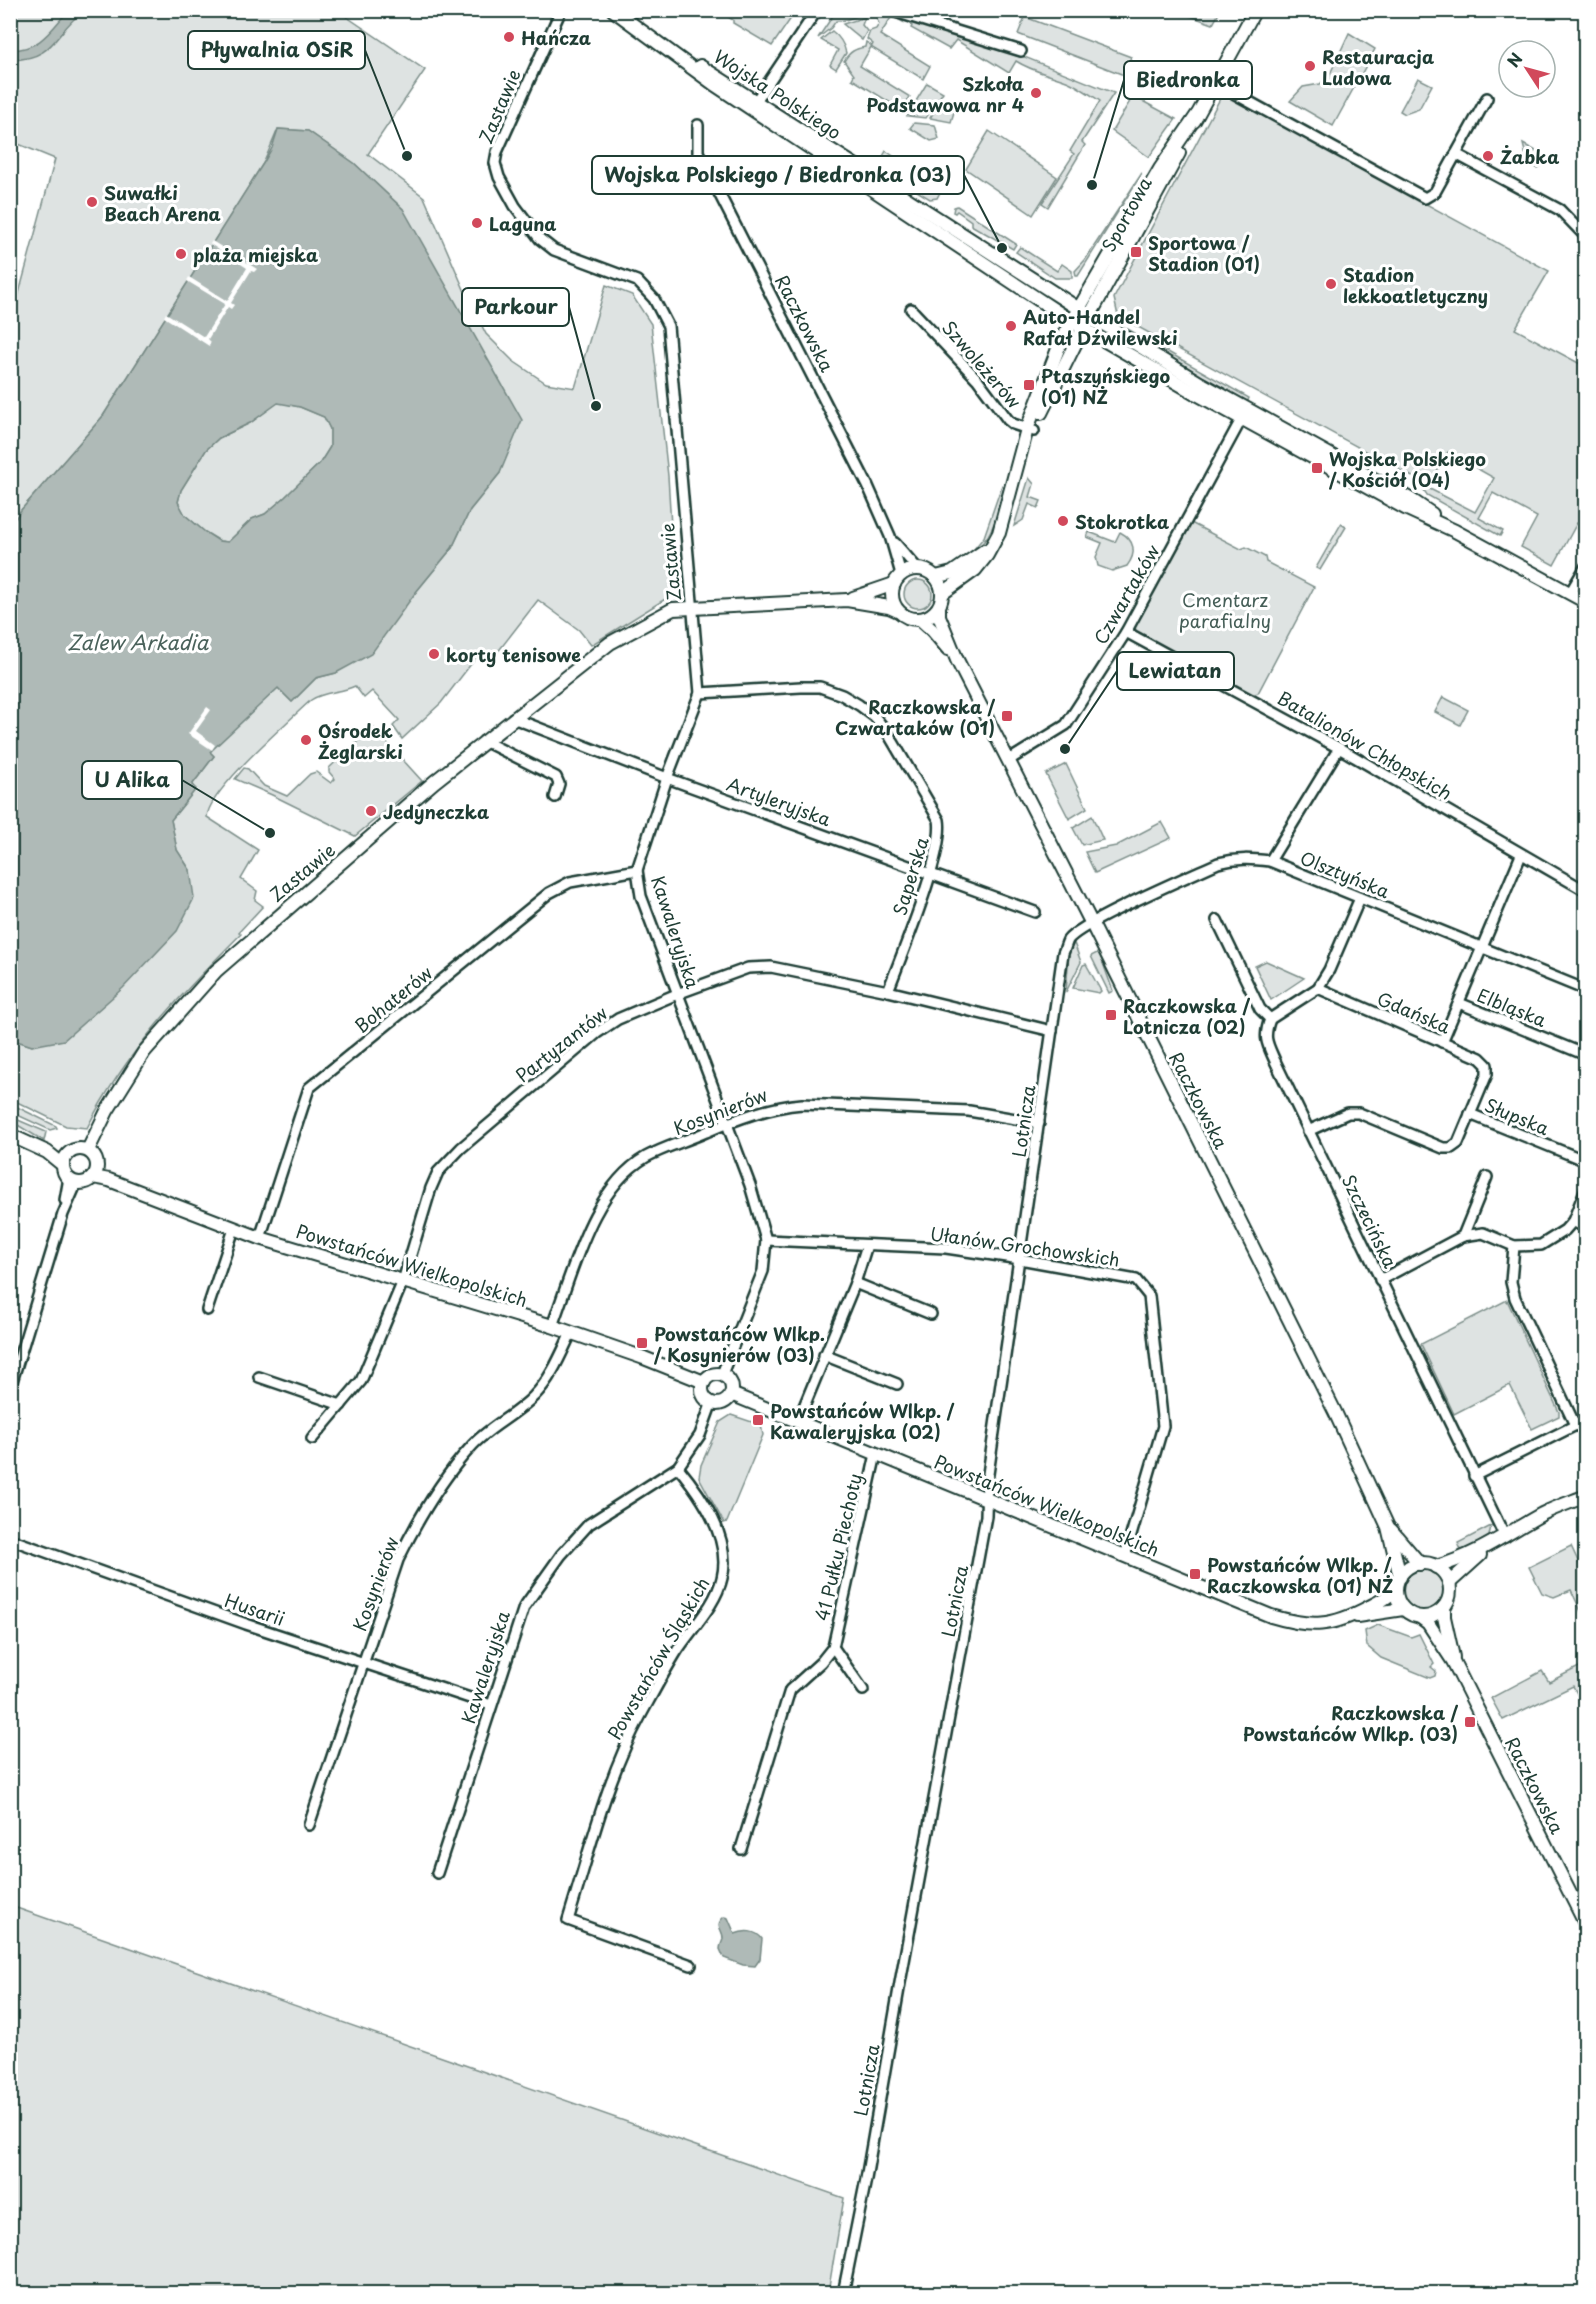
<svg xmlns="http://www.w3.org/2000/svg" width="1596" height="2304" viewBox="0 0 1596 2304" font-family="'Playpen Sans',sans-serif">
	<rect width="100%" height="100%" fill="#fff"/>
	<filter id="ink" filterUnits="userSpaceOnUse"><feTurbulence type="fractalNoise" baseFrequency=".0167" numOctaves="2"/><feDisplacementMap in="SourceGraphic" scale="12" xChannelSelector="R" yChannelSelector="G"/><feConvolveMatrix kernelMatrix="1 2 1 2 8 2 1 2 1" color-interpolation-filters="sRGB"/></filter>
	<g filter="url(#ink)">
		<!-- green -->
		<g fill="#dee3e2" stroke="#7e908b" stroke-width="1.5">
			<path d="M 866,10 L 886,13 L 901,18 L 903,22 L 892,16 L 880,35 L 930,66 L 923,79 L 871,47 L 860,66 L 910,97 L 902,110 L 852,79 L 854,75 L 844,61 C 850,51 855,49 865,47 L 866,42 L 872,46 L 873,44 L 867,39 L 870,31 L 876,29 L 879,24 L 876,17 C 861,10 850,22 836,21 L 831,28 L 818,38 L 836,11 Z"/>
			<path d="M 11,11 L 338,11 L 425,70 L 368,154 L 424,197 L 466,294 L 486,334 L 513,361 L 546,383 L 575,388 L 606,285 L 632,295 L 651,324 L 668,476 L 675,593 L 591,645 L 579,630 L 538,600 L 490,662 L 478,655 L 441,703 L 402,739 L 393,726 L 399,720 L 372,691 L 364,698 L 355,686 C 341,693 324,691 311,700 C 289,721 208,791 207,817 L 258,850 L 241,879 L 257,891 L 255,900 L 263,906 L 239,932 L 241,934 C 182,993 125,1053 87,1128 L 66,1126 L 11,1099 L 11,1039 L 32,1046 L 190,870 L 177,850 L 171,820 L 195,790 L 192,785 L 214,756 L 210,752 L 215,745 L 278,688 L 292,702 L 316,678 L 336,673 L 416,592 L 452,548 L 470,510 L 500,473 L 403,209 L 354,163 L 308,131 L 278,129 L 264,162 L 103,416 L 21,510 L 11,525 L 11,323 L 55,159 L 11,141 Z"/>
			<polygon points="731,11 731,10 796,11 772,46 733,23 733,20 728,17"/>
			<polygon points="1176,11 1220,11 1213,24"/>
			<polygon points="865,17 862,25 867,31 862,40 843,24"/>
			<polygon points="1025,17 1131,57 1124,75 1018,34"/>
			<path d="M 905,18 L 1002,48 L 1114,93 L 1082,142 L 1085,145 L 1048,207 L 1042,203 L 1074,154 L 1070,151 L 1100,101 C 1091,95 1081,88 1071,83 C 1052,75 1033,72 1016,61 L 1009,73 L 956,40 L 949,49 L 911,28 L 912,26 Z"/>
			<path d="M 832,31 C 840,37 844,43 846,53 L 836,69 L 830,65 L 838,50 L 821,40 Z"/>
			<polygon points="1349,33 1375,49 1333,126 1290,101 1303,87 1320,84 1329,76"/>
			<polygon points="1418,78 1432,85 1419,109 1405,114 1400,111"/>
			<polygon points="927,83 943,92 926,118 907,116"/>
			<polygon points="1223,93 1549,271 1515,329 1586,367 1585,527 1577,523 1554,565 1521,547 1537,517 1493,493 1479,518 1503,531 1500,536 1427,495 1420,484 1475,512 1494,478 1448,452 1429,486 1118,316 1114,298"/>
			<polygon points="1133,96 1176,119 1149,157 1112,131"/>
			<polygon points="940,102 954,112 951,122 930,118"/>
			<polygon points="914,123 935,125 939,139 931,141 910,128"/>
			<polygon points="989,131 1057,177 1033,215 966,169"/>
			<polygon points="1523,144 1538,152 1541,166 1537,168 1528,164"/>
			<polygon points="886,151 933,183 951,159 954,159 955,164 937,198 930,199 877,167"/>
			<polygon points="1142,173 1078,276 1076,276 1075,271 1085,260"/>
			<polygon points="957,206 1016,244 1013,249 971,225 971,221 957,211 955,213 953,212 954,207"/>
			<polygon points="1020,247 1057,271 1062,264 1072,271 1072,278 1055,278 1016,252"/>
			<polygon points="1117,323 1249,398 1247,403 1114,327"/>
			<polygon points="278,402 300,407 324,417 330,429 330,447 320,463 285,497 265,514 252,519 228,542 220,541 205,532 185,515 178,502 181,490 206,450 219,438 250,423"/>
			<polygon points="1029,478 1034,484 1030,497 1041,501 1038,508 1029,504 1023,520 1014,526"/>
			<path d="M 1002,485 L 1005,487 C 994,527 992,544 954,565 L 974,549 L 984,537 Z"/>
			<polygon points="1191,523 1241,549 1246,547 1265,557 1266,562 1314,587 1258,693 1251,695 1136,632 1135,625"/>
			<polygon points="1341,524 1346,527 1320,570 1316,568"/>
			<path d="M 1089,532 L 1115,542 L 1120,532 C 1135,540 1137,553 1127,566 L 1112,571 L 1098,566 L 1096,557 L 1102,543 L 1087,537 Z"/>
			<circle cx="918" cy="594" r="14"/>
			<polygon points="1443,697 1468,710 1460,725 1435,712"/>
			<polygon points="373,727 422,781 355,836 272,795 235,779 244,768 248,769 264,786 287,796 310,774 316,772 331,783 335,779 329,772 329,768"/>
			<polygon points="1066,764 1087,808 1069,819 1046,774"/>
			<polygon points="1092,816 1103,840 1082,845 1073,828"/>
			<polygon points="1162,822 1171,838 1095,873 1085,852 1116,846"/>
			<polygon points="1074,943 1081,962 1066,992 1069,953"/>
			<polygon points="1099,952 1113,991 1109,993 1091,956"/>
			<polygon points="1266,961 1304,978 1271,1000 1255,966"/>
			<polygon points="1086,964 1101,991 1099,993 1073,988 1083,965"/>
			<polygon points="11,1104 56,1126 57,1128 50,1130 11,1112"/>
			<polygon points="11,1117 46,1132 44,1141 11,1121"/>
			<polygon points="1507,1300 1559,1412 1559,1416 1532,1429 1510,1385 1454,1414 1421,1344"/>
			<polygon points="731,1415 761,1425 763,1435 727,1522 724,1523 699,1477 701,1465 720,1422"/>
			<polygon points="1491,1526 1489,1536 1462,1552 1458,1543"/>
			<polygon points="1571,1546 1585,1576 1585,1620 1571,1590 1554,1597 1542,1593 1529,1567"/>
			<circle cx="1423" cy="1590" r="27"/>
			<polygon points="1378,1625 1411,1637 1419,1634 1434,1664 1431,1667 1436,1671 1435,1676 1430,1678 1381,1658 1367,1646 1365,1631"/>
			<polygon points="1585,1664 1585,1709 1573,1686 1503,1720 1491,1698 1542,1671 1549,1682"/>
			<polygon points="11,1906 844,2198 828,2293 30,2294 11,2288"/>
		</g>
		<!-- water -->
		<g fill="#afbab7" stroke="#758883" stroke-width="1.5" fill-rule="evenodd">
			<path d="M 68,11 L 84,11 C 54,31 57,59 11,60 L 11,50 C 41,49 50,31 68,11 Z"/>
			<path d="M 278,129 L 308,131 L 354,163 L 403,209 L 522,420 L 500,473 L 470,510 L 452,548 L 416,592 L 371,654 L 336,673 L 316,678 L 292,702 L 278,688 L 210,752 L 214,756 L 192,785 L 196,789 L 171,820 L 177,850 L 190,870 L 194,898 L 177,931 L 123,988 L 64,1040 L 32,1046 L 11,1039 L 11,525 L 21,510 L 103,416 L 264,162 L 272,148 ZM 278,403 L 300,407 L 324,417 L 330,429 L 330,447 L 320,463 L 285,497 L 265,514 L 252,519 L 228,542 L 219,541 L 205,532 L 185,515 L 178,502 L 181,490 L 206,450 L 219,438 L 250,423 Z"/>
			<path d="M 724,1917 L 728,1918 L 735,1934 C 744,1930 756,1930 762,1939 L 760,1959 L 755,1966 L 743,1965 L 724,1958 L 720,1949 C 720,1945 722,1943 723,1939 C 724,1930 713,1926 724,1917 Z"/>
		</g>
		<!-- pier -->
		<g fill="#fff">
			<polygon points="212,241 257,269 254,272 251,271 231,303 234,305 231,309 228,307 208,339 211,342 209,346 164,317 166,313 204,337 225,304 187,281 189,277 227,301 247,268 210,244"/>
			<polygon points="207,707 211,710 196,731 215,745 212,750 188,734"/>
		</g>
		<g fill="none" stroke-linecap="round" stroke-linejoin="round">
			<defs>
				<g id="minor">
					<polyline points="561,10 497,152 495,163 499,177 515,206 540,239 554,250 637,281 654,299 668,326 700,693 667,778 637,870 641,896 750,1185 766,1240 763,1271 722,1374"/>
					<polyline points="889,10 1021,51"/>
					<polyline points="1215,83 1425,198 1435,192 1456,154"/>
					<polyline points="1487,98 1456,154 1560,210 1586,237"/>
					<polyline points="756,101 817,10"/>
					<polyline points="698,125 698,152 868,486 890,536 901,574"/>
					<polyline points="911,309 978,380 1008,420 1013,424 1034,431"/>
					<polyline points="895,543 917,568"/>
					<polyline points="1570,593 1586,566"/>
					<polyline points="1126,632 1339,748 1586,891"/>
					<path d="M 700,693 L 801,687 L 820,687 L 842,695 L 859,705 L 875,717 L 889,735 L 939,820 C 945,852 901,956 888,991"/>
					<polyline points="513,718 667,778 1035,912"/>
					<polyline points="484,741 556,777 559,784 555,797"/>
					<polyline points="1009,760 1066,725 1126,632 1242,418"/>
					<polyline points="1270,861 1339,748"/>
					<path d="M 1217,920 L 1260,1009 L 1270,1019 C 1263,1038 1267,1043 1275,1061 L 1505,1537"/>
					<polyline points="1459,1003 1586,1055"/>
					<polyline points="1270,1019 1318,988 1329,970 1360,898"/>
					<polyline points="1442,1042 1521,855"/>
					<polyline points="1470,1114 1586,1161"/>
					<polyline points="1308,1131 1348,1113 1359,1113 1443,1148 1451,1148 1458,1143 1487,1074 1487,1065 1480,1058 1318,988"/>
					<polyline points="65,1200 69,1178"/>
					<polyline points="1573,1221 1586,1228"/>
					<polyline points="1463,1236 1487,1177"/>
					<polyline points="260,1238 309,1088 549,893 570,882 637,870"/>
					<polyline points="766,1240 946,1248 1020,1259 1136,1280 1149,1296 1163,1426 1125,1556"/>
					<polyline points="1514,1246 1511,1282 1515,1298 1575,1425"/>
					<polyline points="1380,1280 1463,1236 1483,1233 1514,1246 1541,1245 1565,1230 1573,1221 1586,1188"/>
					<polyline points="855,1283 931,1314"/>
					<polyline points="207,1310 234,1229"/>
					<path d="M 552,1326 C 573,1271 592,1188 646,1157 C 664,1147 686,1141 706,1132 C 737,1119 768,1107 802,1104 L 969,1111 L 1039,1123"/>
					<polyline points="824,1355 897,1384"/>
					<polyline points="259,1377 341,1405"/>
					<polyline points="10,1388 63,1214 77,1182"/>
					<polyline points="798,1421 855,1283 867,1245"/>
					<polyline points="312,1439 361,1381 403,1281 431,1188 438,1172 461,1148 597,1033 618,1019 677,994 748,968 771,967 888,991 1052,1031"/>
					<path d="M 678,1467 C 702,1496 732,1539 722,1578 C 716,1605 692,1628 677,1651 C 664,1672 653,1693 641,1715 C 606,1779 590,1850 568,1920 L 691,1965"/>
					<polyline points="1474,1476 1586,1420"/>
					<polyline points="10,1539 246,1624 491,1705"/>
					<polyline points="833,1647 863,1690"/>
					<path d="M 309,1825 L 398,1560 C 417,1521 440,1481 470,1448 C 488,1427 515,1416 534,1396 C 551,1379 561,1354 571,1333"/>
					<polyline points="741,1849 790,1690 821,1662 833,1647 876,1454"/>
					<polyline points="437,1873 524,1607 561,1555 589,1524 678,1467 700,1435 712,1402"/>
					<path d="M 843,2294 L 866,2179 L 900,1983 L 986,1516 L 987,1481 L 1063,953 C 1065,949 1066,944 1068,940 C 1081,922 1192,875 1218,863 C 1237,858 1252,859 1270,861 L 1586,990"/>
				</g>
				<g id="tertiary">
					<polyline points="613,10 714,84 1071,321 1195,393 1405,508 1455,531 1586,602"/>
					<polyline points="700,66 1090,316 1200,383 1410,499 1432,514"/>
					<polyline points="1194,121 1255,10"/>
					<polyline points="1041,413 1083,328 1179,153"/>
					<circle cx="917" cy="594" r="25"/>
					<polyline points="936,577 952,573 984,551"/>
					<polyline points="943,593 975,570 987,555 999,533 1027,429 1063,336 1160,169 1197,115"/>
					<polyline points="853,598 894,584"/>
					<polyline points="939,608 939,616 957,660 1092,924 1335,1412 1388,1527 1400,1577"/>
					<polyline points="920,619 932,630 948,649"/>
					<polyline points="10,1135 47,1152 63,1165"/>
					<circle cx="80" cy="1166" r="17"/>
					<polyline points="88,1150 107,1111 144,1052 216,971 434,782 610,643 673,609 847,600 889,607 898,611"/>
					<polyline points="93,1177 109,1180 260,1238 552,1326 644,1358 704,1382"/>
					<circle cx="717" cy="1389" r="15"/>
					<path d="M 731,1394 L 1271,1616 C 1311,1628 1332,1627 1369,1607 C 1379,1602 1388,1598 1396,1589"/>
					<polyline points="1391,1530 1420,1564"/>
					<circle cx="1423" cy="1590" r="27"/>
					<path d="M 1436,1567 C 1475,1556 1506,1534 1542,1514 C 1556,1507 1571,1502 1586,1496"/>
					<polyline points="1449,1583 1480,1555"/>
					<polyline points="1444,1607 1444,1617 1453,1657"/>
					<polyline points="1357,1616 1403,1609"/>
					<polyline points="1420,1617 1428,1623 1453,1661 1586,1925"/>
				</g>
			</defs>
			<!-- minor casing -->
			<use href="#minor" stroke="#1f3d34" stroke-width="14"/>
			<!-- tertiary casing -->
			<use href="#tertiary" stroke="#1f3d34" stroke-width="16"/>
			<!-- minor -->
			<use href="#minor" stroke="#fff" stroke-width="9"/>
			<!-- tertiary -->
			<use href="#tertiary" stroke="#fff" stroke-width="12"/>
		</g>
	</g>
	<!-- markers -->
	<g fill="#d1495b" stroke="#fff" stroke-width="2">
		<circle cx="509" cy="37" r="6"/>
		<circle cx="1310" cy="66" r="6"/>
		<circle cx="1036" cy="93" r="6"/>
		<circle cx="1488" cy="156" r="6"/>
		<circle cx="92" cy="202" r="6"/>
		<circle cx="477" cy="223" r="6"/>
		<rect x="1130" y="246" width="12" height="12" rx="3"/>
		<circle cx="181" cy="254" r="6"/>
		<circle cx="1331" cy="284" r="6"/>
		<circle cx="1011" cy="326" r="6"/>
		<rect x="1023" y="379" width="12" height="12" rx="3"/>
		<rect x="1311" y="462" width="12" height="12" rx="3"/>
		<circle cx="1063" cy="521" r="6"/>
		<circle cx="434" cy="654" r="6"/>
		<rect x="1001" y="710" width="12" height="12" rx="3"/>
		<circle cx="306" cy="740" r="6"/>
		<circle cx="371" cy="811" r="6"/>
		<rect x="1105" y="1009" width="12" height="12" rx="3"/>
		<rect x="636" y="1337" width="12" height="12" rx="3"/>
		<rect x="752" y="1414" width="12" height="12" rx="3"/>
		<rect x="1189" y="1568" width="12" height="12" rx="3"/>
		<rect x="1464" y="1716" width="12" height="12" rx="3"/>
	</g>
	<g text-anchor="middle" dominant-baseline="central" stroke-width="6" stroke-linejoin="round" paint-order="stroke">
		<!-- poi labels -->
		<g font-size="18" font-weight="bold" fill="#1f3d34" stroke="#fff" text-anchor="start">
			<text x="521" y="37">Hańcza</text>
			<text x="1322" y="56">Restauracja<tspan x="1322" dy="21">Ludowa</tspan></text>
			<text x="1024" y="83" text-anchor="end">Szkoła<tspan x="1024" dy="21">Podstawowa nr 4</tspan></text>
			<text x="1500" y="156">Żabka</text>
			<text x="104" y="192">Suwałki<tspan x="104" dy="21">Beach Arena</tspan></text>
			<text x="489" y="223">Laguna</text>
			<text x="1148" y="242">Sportowa /<tspan x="1148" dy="21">Stadion (01)</tspan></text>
			<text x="193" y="254">plaża miejska</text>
			<text x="1343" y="274">Stadion<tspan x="1343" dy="21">lekkoatletyczny</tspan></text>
			<text x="1023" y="316">Auto-Handel<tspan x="1023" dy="21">Rafał Dźwilewski</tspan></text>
			<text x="1041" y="375">Ptaszyńskiego<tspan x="1041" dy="21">(01) NŻ</tspan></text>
			<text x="1329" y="458">Wojska Polskiego<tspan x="1329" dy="21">/ Kościół (04)</tspan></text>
			<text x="1075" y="521">Stokrotka</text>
			<text x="446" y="654">korty tenisowe</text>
			<text x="995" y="706" text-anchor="end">Raczkowska /<tspan x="995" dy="21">Czwartaków (01)</tspan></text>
			<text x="318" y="730">Ośrodek<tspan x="318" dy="21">Żeglarski</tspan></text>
			<text x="383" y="811">Jedyneczka</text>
			<text x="1123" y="1005">Raczkowska /<tspan x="1123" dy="21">Lotnicza (02)</tspan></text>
			<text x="654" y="1333">Powstańców Wlkp.<tspan x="654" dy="21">/ Kosynierów (03)</tspan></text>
			<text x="770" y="1410">Powstańców Wlkp. /<tspan x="770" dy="21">Kawaleryjska (02)</tspan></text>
			<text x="1207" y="1564">Powstańców Wlkp. /<tspan x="1207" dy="21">Raczkowska (01) NŻ</tspan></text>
			<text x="1458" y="1712" text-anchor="end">Raczkowska /<tspan x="1458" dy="21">Powstańców Wlkp. (03)</tspan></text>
		</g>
		<!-- street labels -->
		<g font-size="18" fill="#1f3d34" stroke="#fff">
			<text transform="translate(778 94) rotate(33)">Wojska Polskiego</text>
			<text transform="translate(499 106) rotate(-67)">Zastawie</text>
			<text transform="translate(1126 214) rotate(-61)">Sportowa</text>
			<text transform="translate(805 323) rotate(63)">Raczkowska</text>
			<text transform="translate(982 364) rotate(49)">Szwoleżerów</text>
			<text transform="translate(670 562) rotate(-95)">Zastawie</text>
			<text transform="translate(1126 594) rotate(-60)">Czwartaków</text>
			<text transform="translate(1365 745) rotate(30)">Batalionów Chłopskich</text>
			<text transform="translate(779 801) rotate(20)">Artyleryjska</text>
			<text transform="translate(302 872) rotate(-40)">Zastawie</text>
			<text transform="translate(1345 874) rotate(22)">Olsztyńska</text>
			<text transform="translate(910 876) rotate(-73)">Saperska</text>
			<text transform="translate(676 932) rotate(72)">Kawaleryjska</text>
			<text transform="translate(393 999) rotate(-39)">Bohaterów</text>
			<text transform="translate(1512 1007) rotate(22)">Elbląska</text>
			<text transform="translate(1414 1012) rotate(23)">Gdańska</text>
			<text transform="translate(561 1044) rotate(-38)">Partyzantów</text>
			<text transform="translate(1199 1100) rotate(63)">Raczkowska</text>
			<text transform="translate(720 1111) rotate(-21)">Kosynierów</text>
			<text transform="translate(1517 1116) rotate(22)">Słupska</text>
			<text transform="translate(1023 1121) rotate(-82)">Lotnicza</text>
			<text transform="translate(1370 1221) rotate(64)">Szczecińska</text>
			<text transform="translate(1025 1246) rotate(8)">Ułanów Grochowskich</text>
			<text transform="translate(412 1265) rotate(17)">Powstańców Wielkopolskich</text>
			<text transform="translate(1047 1505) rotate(22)">Powstańców Wielkopolskich</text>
			<text transform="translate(838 1547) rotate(-77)">41 Pułku Piechoty</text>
			<text transform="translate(375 1584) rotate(-70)">Kosynierów</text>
			<text transform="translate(954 1601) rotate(-79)">Lotnicza</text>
			<text transform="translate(255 1609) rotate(19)">Husarii</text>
			<text transform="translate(658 1658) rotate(-60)">Powstańców Śląskich</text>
			<text transform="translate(485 1667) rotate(-72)">Kawaleryjska</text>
			<text transform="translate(1535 1785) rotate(63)">Raczkowska</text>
			<text transform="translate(866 2080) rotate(-80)">Lotnicza</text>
		</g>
		<!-- park labels -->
		<g font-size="18" fill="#455e57" stroke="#fff">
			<text x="1225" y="599">Cmentarz<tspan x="1225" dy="21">parafialny</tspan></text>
		</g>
		<!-- water labels -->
		<g font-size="20" font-style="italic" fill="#4a625b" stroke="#fff">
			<text x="138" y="642">Zalew Arkadia</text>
		</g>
	</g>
	<!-- callouts -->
	<path fill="none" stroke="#1f3d34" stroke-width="2" d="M407 156L365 50M1092 185L1124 80M1002 248L964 175M596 406L569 307M1065 749L1117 671M270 833L182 780"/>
	<g fill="#1f3d34" stroke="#fff" stroke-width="2">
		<circle cx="407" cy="156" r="6"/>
		<circle cx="1092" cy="185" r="6"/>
		<circle cx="1002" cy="248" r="6"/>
		<circle cx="596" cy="406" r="6"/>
		<circle cx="1065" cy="749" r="6"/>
		<circle cx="270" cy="833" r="6"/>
	</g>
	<g fill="#fff" stroke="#1f3d34" stroke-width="2">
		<rect x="188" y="31" width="177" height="38" rx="6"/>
		<rect x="1124" y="61" width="128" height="38" rx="6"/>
		<rect x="592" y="156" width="372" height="38" rx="6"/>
		<rect x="462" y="288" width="107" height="38" rx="6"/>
		<rect x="1117" y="652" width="117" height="38" rx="6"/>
		<rect x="82" y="761" width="100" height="38" rx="6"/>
	</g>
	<g font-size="20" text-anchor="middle" font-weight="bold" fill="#1f3d34">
		<text x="277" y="57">Pływalnia OSiR</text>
		<text x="1188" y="87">Biedronka</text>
		<text x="778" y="182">Wojska Polskiego / Biedronka (03)</text>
		<text x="516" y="314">Parkour</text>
		<text x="1175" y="678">Lewiatan</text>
		<text x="132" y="787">U Alika</text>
	</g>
	<!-- margin -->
	<rect width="1596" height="2304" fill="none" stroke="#fff" stroke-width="36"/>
	<rect x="18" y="18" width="1560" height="2268" fill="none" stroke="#1f3d34" stroke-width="2" filter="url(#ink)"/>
	<!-- north arrow -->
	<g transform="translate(1527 69) rotate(306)"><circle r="28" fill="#ffffff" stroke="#a5b1ae" stroke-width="1.5"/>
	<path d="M0-4.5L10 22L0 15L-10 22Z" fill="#d1495b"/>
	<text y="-9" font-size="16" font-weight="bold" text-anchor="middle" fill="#1f3d34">N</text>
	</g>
</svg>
